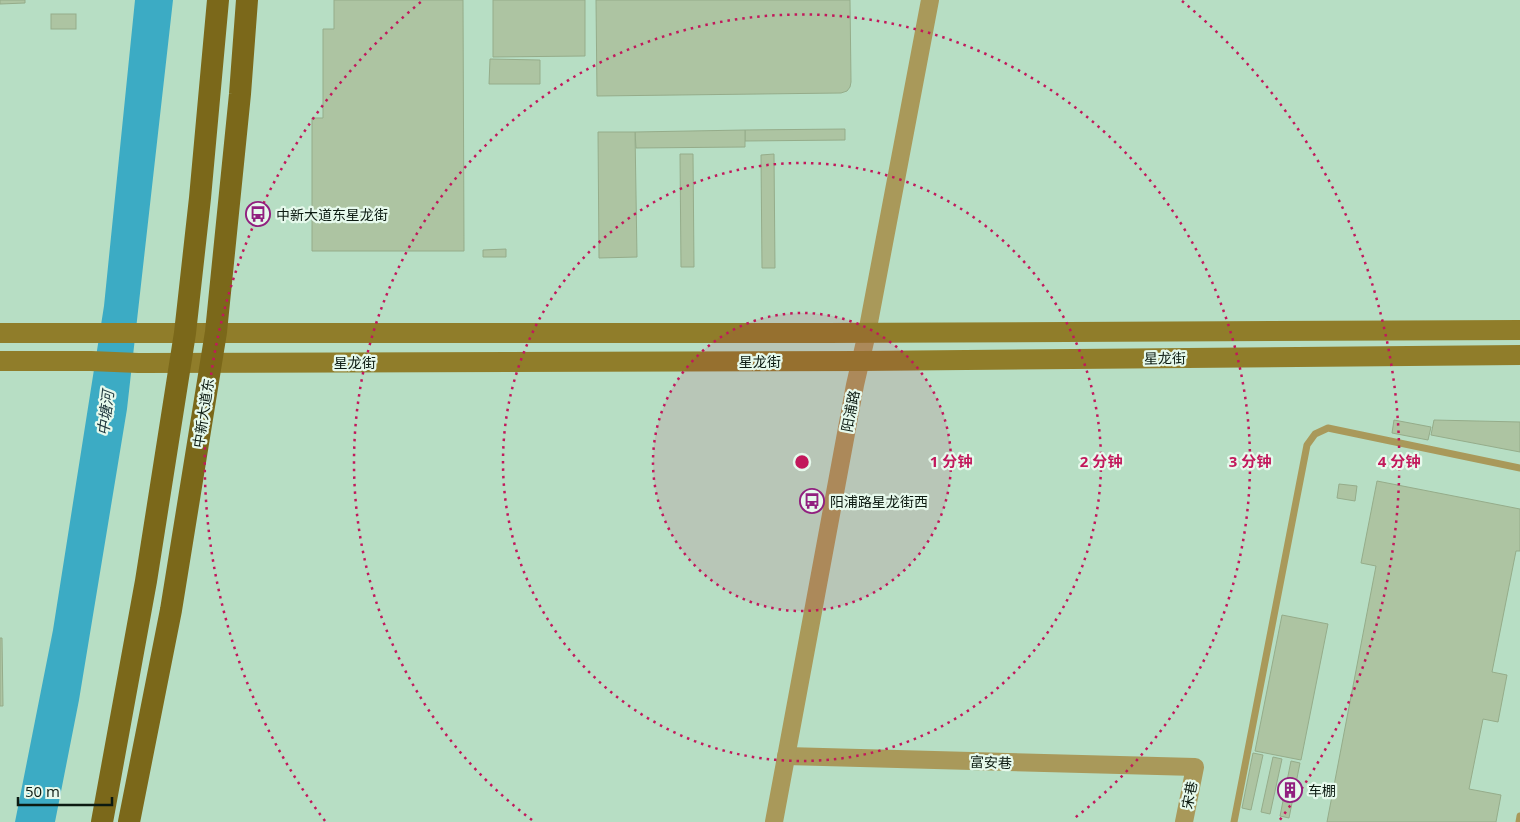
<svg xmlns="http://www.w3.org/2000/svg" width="1520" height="822" viewBox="0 0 1520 822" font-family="'Open Sans','Noto Sans SC',sans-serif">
	<rect width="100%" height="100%" fill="#b7dec4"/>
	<!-- water -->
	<polygon fill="#3cabc4" points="135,0 173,0 127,409 79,700 55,822 15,822 53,630 104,306"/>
	<!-- building -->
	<g fill="#adc4a2" stroke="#95ac8a">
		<polygon points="0,0 25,0 25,3 0,4"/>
		<polygon points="334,0 463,0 464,251 312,251 312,118 323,118 323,29 334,29"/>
		<polygon points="493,0 585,0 585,56 493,57"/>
		<polygon points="596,0 850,0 851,82 850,87 847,91 841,93 597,96"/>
		<rect x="51" y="14" width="25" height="15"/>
		<polygon points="490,59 540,60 540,84 489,84"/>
		<polygon points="845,129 845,140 745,141 745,130"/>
		<polygon points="745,130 745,147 636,148 635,132"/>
		<polygon points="598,132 635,132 637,257 599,258"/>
		<polygon points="680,154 693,154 694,267 681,267"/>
		<polygon points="774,154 775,268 762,268 761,155"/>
		<polygon points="506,249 506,257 483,257 483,250"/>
		<polygon points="1394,420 1431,427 1428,440 1392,433"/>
		<polygon points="1434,420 1520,422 1520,452 1431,435"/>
		<polygon points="1377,481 1520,509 1520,551 1516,551 1492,672 1507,675 1498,722 1483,719 1469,789 1501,795 1496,822 1327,822 1376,566 1361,563"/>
		<polygon points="1339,484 1357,486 1355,501 1337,498"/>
		<polygon points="1282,615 1328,624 1301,760 1255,751"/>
		<polygon points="0,638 2,638 3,706 0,706"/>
		<polygon points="1253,753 1263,755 1251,810 1242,808"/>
		<polygon points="1273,757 1282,759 1270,814 1261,812"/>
		<polygon points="1291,761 1300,763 1289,818 1280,816"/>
	</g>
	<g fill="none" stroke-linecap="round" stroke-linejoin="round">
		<!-- service -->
		<g stroke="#a9995a" stroke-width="7">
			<polyline points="1234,822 1307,445 1315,434 1328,428 1520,468"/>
			<polyline points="1519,822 1520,816"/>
		</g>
		<!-- tertiary -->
		<g stroke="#a9995a" stroke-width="18">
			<polyline points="786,756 1195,767 1184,822"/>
			<polyline points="774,822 855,385 867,333 930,0"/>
		</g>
		<!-- secondary -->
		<g stroke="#907d2a" stroke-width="20">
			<polyline points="0,333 826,333 1520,330"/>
			<polyline points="0,361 91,361 138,363 861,361 1520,355"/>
		</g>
		<!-- primary -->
		<g stroke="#7b681a" stroke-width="22">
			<polyline points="102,822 146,581 185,333 200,198 218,0"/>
			<polyline points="129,822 171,610 216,332 240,94 247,0"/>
		</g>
	</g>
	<!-- distance rings -->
	<circle cx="802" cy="462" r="149" fill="#c2185b" fill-opacity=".12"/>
	<g fill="none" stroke="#c2185b" stroke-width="2.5" stroke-dasharray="2.5 5">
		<circle cx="802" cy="462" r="149"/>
		<circle cx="802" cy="462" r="299"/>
		<path d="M532 820A448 448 0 1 1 1072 820"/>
		<path d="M325 821A597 597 0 0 1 422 1M1182 1A597 597 0 0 1 1279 821"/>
	</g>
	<!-- icons -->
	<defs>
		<symbol id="bus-ring" viewBox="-11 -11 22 22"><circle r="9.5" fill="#e6f9ec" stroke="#911f7f" stroke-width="1.5"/><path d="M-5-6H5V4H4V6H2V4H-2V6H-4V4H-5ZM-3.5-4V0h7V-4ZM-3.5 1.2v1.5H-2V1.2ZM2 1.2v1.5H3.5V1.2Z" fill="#911f7f"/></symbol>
		<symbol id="building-ring" viewBox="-11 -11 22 22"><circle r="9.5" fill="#e6f9ec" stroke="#911f7f" stroke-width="1.5"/><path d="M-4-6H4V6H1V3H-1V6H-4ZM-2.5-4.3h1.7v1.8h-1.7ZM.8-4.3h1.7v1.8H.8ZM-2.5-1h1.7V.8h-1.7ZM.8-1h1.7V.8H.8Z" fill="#911f7f"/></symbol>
	</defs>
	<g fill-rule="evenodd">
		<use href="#bus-ring" x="244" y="200" width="28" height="28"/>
		<use href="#bus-ring" x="798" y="487" width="28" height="28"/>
		<use href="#building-ring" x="1276" y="776" width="28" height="28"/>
	</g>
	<g text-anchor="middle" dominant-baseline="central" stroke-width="4.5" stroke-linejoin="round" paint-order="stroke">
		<!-- poi labels -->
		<g font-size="14" fill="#0c1a11" stroke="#e6f9ec" text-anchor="start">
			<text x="276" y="214">中新大道东星龙街</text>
			<text x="830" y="501">阳浦路星龙街西</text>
			<text x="1308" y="790">车棚</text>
		</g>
		<!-- street labels -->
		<g font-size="14" fill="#0c1a11" stroke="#e6f9ec">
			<text transform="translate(1165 358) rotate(-1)">星龙街</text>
			<text x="760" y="361">星龙街</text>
			<text x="355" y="362">星龙街</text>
			<text transform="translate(850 411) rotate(-79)">阳浦路</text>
			<text transform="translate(203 413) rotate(-81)">中新大道东</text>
			<text transform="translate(991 762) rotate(2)">富安巷</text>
			<text transform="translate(1189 795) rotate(-79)">宋巷</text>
		</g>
		<!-- water labels -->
		<g font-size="15" font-style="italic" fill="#223a40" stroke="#e6f9ec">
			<text transform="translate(105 413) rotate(-83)">中塘河</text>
		</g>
	</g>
	<circle cx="802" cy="462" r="8" fill="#c2185b" stroke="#e6f9ec" stroke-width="2.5"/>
	<g font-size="15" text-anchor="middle" font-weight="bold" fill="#c2185b" stroke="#e6f9ec" stroke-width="4.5" stroke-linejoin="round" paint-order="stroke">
		<text x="951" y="467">1 分钟</text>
		<text x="1101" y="467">2 分钟</text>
		<text x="1250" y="467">3 分钟</text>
		<text x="1399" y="467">4 分钟</text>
	</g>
	<!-- scale -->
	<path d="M18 797v8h94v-8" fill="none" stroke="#0c1a11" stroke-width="2.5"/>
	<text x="25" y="797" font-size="15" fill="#0c1a11" stroke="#e6f9ec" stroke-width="4" paint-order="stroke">50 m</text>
</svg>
